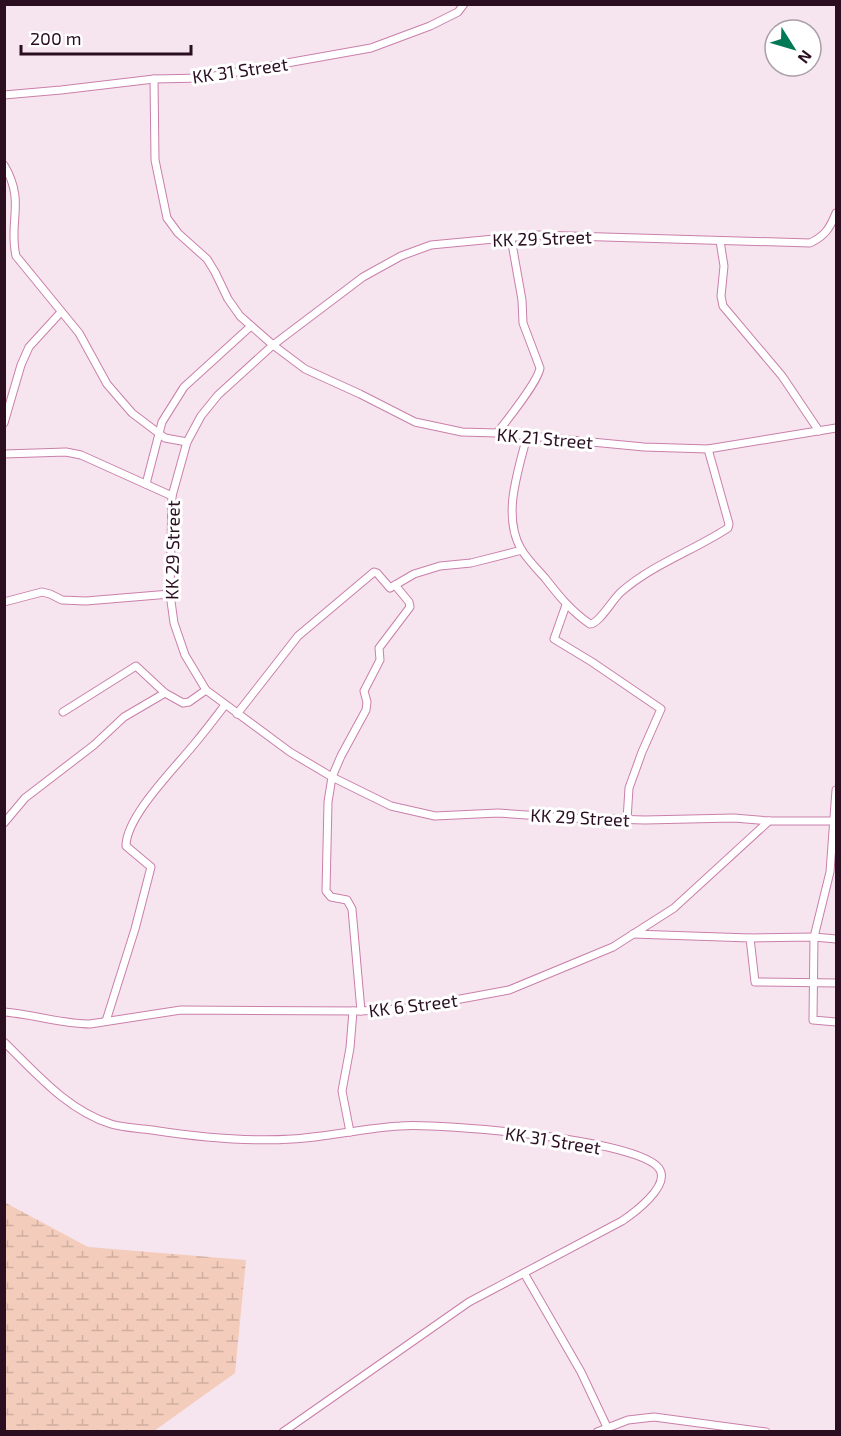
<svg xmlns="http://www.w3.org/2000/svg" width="841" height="1436" viewBox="0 0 841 1436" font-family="'Exo 2',sans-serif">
	<defs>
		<pattern id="wetland-marsh" width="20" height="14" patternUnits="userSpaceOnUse" patternTransform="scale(1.5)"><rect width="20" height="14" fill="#f3ccbb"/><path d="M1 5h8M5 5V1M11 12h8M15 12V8" fill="none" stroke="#d0aea0"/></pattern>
	</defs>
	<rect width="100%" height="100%" fill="#f6e5ee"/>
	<!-- wetland -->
	<polygon fill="url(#wetland-marsh)" points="4,1202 88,1247 246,1260 235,1373 154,1431 5,1431"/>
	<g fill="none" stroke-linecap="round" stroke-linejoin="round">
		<defs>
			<g id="street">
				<polyline points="154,79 155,160 167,218 178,233 207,259 215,272 228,299 240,316 273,345 305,369 360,394 415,422 462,432 497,433 644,447 708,449 836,428"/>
				<polyline points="4,95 61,90 154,79 203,78 371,48 430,26 458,12 464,4"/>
				<path d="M 4,165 C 26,202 8,221 16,256 L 79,333 L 107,384 L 132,413 L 165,438 L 187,442"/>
				<path d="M 836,213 C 830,228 825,236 810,243 L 537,235 L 431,245 L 401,256 L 363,277 L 273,345 L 218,395 L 201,416 L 187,442 L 172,496 L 170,594 L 174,623 L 185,655 L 206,690 L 290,752 L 332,777 L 391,806 L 435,816 L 498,813 L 571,818 L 645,820 L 734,818 L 769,821 L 836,821"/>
				<polyline points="720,241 724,266 721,296 723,306 782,376 819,431"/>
				<polyline points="4,423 21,365 29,347 61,312"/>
				<path d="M 497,433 C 507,420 538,382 540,368 L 523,323 L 522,300 L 511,238"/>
				<path d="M 527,436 C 518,472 502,515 521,549 C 527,559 537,569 545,578 C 559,596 571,611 590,624 C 599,624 612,600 621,592 C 653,564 693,551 728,528 L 729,524 L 708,449"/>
				<polyline points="4,454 66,452 81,455 172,496"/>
				<polyline points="146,484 162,422 184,387 251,326"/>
				<polyline points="4,602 42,592 50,594 62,600 86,601 170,594"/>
				<polyline points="566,605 554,639 592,662 661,709 642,752 629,788 627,820"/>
				<polyline points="63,712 136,666 165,693 183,703 189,702 206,690"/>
				<polyline points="237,714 298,636 374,572 377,573 390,588 414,574 440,566 471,563 522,550"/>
				<polyline points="836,790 830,872 814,937 813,1020 836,1022"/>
				<polyline points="4,823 25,798 94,745 124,717 165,693"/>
				<polyline points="633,934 750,938 755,982 836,983"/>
				<polyline points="750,938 814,937 836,939"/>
				<polyline points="361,1011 352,909 347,900 331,897 326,891 328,802 332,777 341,756 366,710 367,702 364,691 380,660 379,648 410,607 409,602 395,585"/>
				<path d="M 4,1012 C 33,1014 61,1024 90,1024 L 181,1010 L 361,1011 L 412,1008 L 509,990 L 613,947 L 674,908 L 769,821"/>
				<path d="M 106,1021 L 135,929 L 150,871 L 151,867 L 126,846 C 126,816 176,767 196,742 C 206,730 215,718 225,705"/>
				<path d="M 4,1042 C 36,1073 67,1110 111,1124 C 124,1128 139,1128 152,1130 C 197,1137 245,1142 292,1139 C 328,1137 364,1128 400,1126 C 438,1123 644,1139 660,1170 C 669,1187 634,1213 622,1221 L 469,1302 L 283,1432"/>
				<polyline points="350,1132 342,1091 350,1048 353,1011"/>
				<polyline points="524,1273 581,1372 607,1427"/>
				<polyline points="597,1432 628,1420 654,1417 766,1432"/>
			</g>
		</defs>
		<!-- street casing -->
		<use href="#street" stroke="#ca7fab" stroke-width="9"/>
		<!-- street -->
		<use href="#street" stroke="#fff" stroke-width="7"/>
	</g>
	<g text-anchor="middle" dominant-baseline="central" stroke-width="6" stroke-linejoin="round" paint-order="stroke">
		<!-- street labels -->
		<g font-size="18" fill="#2b0f21" stroke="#fff">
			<text transform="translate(240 70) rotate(-8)">KK 31 Street</text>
			<text transform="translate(542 238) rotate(-2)">KK 29 Street</text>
			<text transform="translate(545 438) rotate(5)">KK 21 Street</text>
			<text transform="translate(172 550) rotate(-89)">KK 29 Street</text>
			<text transform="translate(580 817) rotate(3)">KK 29 Street</text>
			<text transform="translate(413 1005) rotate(-7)">KK 6 Street</text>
			<text transform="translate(553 1140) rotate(9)">KK 31 Street</text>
		</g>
	</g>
	<!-- border -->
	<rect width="841" height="1436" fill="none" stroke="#2b0f21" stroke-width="12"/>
	<!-- north arrow -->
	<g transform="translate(793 48) rotate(127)"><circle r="28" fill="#ffffff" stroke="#aa9fa6" stroke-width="1.5"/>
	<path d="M0-4.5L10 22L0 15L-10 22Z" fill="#017956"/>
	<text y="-9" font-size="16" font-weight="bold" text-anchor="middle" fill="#2b0f21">N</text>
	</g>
	<!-- scale -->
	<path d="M21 45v9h170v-9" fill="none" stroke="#2b0f21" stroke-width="3"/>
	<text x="30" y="45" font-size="18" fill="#2b0f21" stroke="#ffffff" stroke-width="4.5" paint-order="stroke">200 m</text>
</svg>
